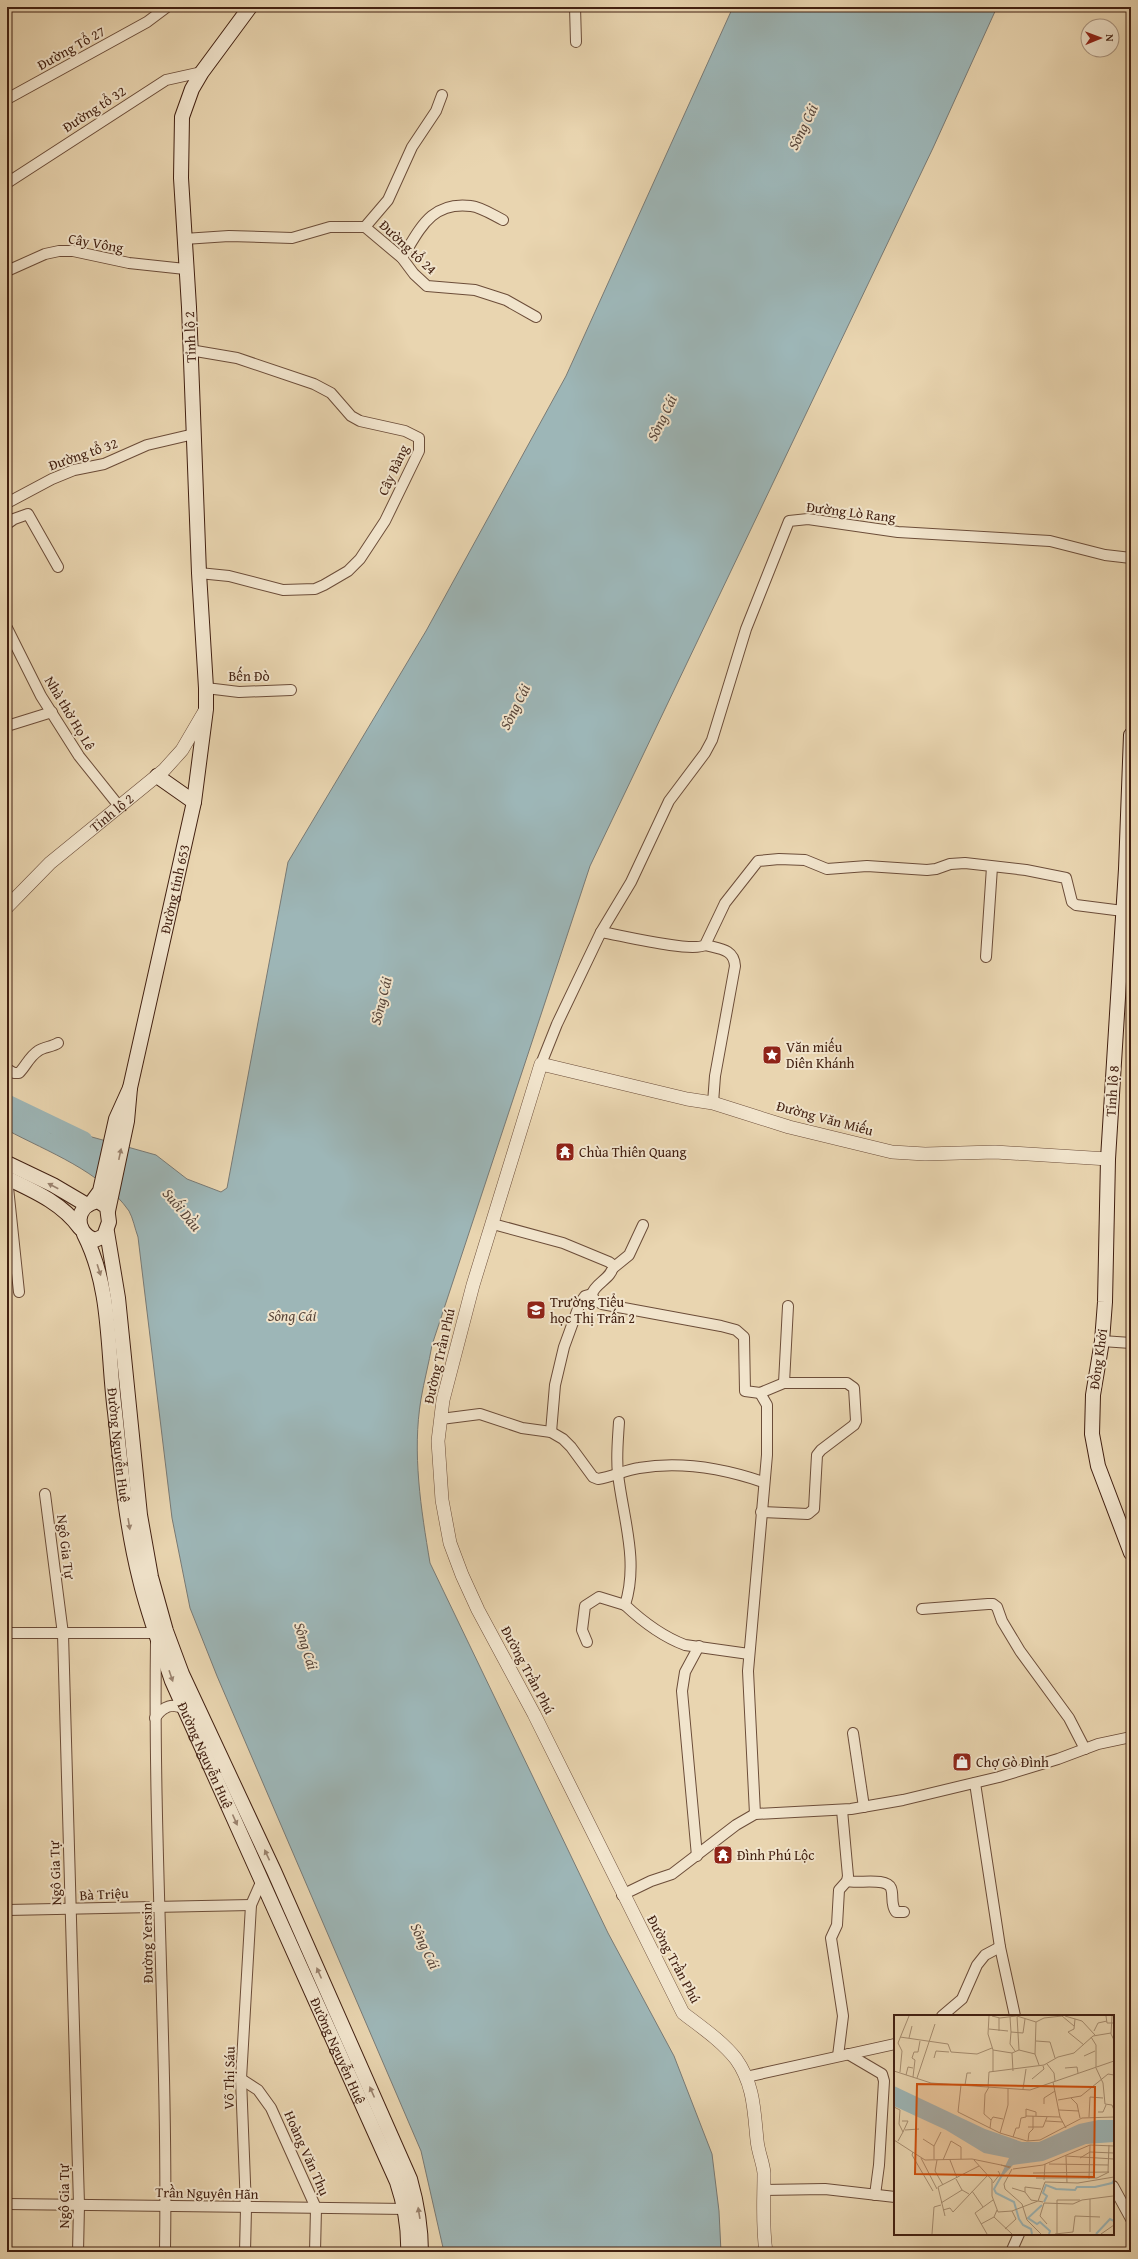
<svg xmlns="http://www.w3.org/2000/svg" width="1138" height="2259" font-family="'Gentium Book Plus',serif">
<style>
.water{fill:#9db6b7;stroke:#797a75}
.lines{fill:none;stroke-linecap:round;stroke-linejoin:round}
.river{stroke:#9db6b7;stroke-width:17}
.minor-casing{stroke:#6c4d39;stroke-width:12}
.tertiary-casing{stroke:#6c4d39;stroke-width:14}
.secondary-casing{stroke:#422011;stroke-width:16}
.minor{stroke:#f1e4cc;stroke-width:10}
.tertiary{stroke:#f1e4cc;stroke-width:13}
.secondary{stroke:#f1e4cc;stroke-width:14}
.oneway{fill:#9a826e}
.labels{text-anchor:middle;stroke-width:4;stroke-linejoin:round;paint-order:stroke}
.street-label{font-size:14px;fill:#422011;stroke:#f1e4cc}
.poi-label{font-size:14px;fill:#422011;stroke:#f1e4cc;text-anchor:start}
.water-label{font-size:15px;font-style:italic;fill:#59463a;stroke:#f1e4cc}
.inset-river{fill:none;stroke:#9db6b7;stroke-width:2}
.inset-road{fill:none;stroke:#a68d70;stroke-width:1}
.view{fill:#cf500d;fill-opacity:0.15;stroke:#cf500d;stroke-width:2}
.inset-edge{fill:none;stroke:#422011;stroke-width:2}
</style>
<rect width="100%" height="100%" fill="#e9d5b0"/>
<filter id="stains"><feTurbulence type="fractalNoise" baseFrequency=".005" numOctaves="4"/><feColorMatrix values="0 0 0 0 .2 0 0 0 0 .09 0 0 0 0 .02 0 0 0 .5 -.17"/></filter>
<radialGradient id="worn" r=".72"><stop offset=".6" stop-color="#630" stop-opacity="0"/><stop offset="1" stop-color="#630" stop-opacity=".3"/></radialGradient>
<path class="water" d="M733 7H997L933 148 590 866 432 1345C429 1363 424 1381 421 1399 412 1453 421 1509 430 1563L608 1933 674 2056 712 2154 719 2211 721 2252H444L421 2151 217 1676 190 1608 172 1518 138 1237C135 1229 133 1218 129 1211 101 1171 48 1152 7 1130V1106L51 1133 67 1130 156 1155 187 1179 221 1192 227 1188 288 862 426 631 566 376Z"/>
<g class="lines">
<path class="river" d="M7 1103 84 1140"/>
<g class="minor-casing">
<g id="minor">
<path d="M575 7 576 42"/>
<path d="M7 99 147 22 167 7"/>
<path d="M7 183 166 80 202 72"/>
<path d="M365 227 388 200 412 147 436 111 442 95"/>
<path d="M184 239 229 236 292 238 330 227H365L402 258 414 274 427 286 475 290 506 300 536 317"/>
<path d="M402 258C420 229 431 201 471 206 481 207 493 215 503 220"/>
<path d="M7 271 45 254 59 251H73L129 263 185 269"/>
<path d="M190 350 237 358 314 384 331 393 351 416 360 421 405 431 419 438V451L385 521 360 559 348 571 324 585 315 589 283 590 229 576 199 573"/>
<path d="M7 503 52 479 74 470 104 464 147 445 194 434"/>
<path d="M7 524 14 519 28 514 58 567"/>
<path d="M7 628 41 696 79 756 119 806"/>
<path d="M206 688 239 692 291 690"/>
<path d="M7 726 52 712"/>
<path d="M601 932C620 935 692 953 705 945L725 903 758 861 779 859 805 860 827 869 867 866 927 870 936 869 950 864 965 863 1026 870 1066 878 1072 902 1076 905 1123 911"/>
<path d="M705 945C720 949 734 949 735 966L715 1076 713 1103"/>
<path d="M986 957 992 867"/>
<path d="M541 1064 557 1024 601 932 631 882 669 801 705 753 712 740 746 629 789 521 808 519 898 532 1050 541 1105 555 1131 558"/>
<path d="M7 1069 14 1073H19C26 1066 29 1057 38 1051 43 1047 52 1047 58 1043"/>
<path d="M7 1178 19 1292"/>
<path d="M493 1224 563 1243 609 1262 613 1265C613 1278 595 1283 592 1294L594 1300 602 1304 721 1326 736 1330 744 1337 745 1391 760 1393 784 1383H847L854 1388 856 1421 854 1425 821 1450 817 1455 814 1509 808 1514 761 1512"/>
<path d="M613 1268 629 1255 643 1225"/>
<path d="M1102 1341 1131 1343"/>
<path d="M784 1383 788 1306"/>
<path d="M441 1419 480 1414 522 1428 551 1432 563 1439 571 1447 593 1477 598 1479C612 1477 625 1470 639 1468 680 1461 725 1469 763 1482"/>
<path d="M619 1422C618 1439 616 1457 618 1474 623 1518 639 1561 625 1605 643 1622 661 1636 685 1645L749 1654"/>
<path d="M551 1432 555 1385 564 1347 580 1303 585 1296 592 1294"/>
<path d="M45 1494 63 1634 79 2205 78 2252"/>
<path d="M922 1609 988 1604H993L997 1607 1002 1621 1020 1651 1069 1718 1085 1749"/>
<path d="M7 1633H160"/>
<path d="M156 1642C153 1845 168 2049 165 2252"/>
<path d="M587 1642 582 1630 585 1606 599 1597 625 1605"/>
<path d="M155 1718C163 1706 173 1702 185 1710"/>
<path d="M853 1733 864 1807"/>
<path d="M975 1783 1000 1947 1015 2016"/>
<path d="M755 1814 748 1671 767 1455V1405L760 1393"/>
<path d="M697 1856 682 1691 685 1672 699 1646"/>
<path d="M847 1881C858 1884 886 1877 891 1888 894 1896 890 1904 896 1912H904"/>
<path d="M622 1895 651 1881 672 1874 736 1825 755 1814 851 1809 903 1800 999 1777 1058 1759 1098 1744 1131 1737"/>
<path d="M7 1910 251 1905"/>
<path d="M942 2016 962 1999 977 1965 985 1955 1000 1947"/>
<path d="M848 2054 882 2074 884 2081 879 2165 875 2195"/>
<path d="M838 2056 843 2016 831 1938 837 1925 839 1890 847 1881 848 1876 842 1810"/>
<path d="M746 2077 895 2044"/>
<path d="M241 2079 258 2090 271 2108 316 2208 315 2252"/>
<path d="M1113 2186 1131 2219"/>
<path d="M763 2190 825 2189 895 2197"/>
<path d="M7 2204 406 2209"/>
<path d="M245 2252 246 2208 241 2079 251 1905 262 1880"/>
<path d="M1011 2252 1019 2234"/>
</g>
</g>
<g class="tertiary-casing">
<g id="tertiary">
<path id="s1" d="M7 907 50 863 164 770 182 750 206 709"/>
<path d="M766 2252C762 2225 764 2200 764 2173 763 2162 758 2152 757 2140 754 2111 754 2084 736 2059 722 2041 701 2027 683 2013L534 1714 478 1610 462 1575 450 1543 442 1500 438 1441 443 1400 473 1285 541 1064 687 1099 713 1103 789 1127 892 1152 925 1154 995 1152 1108 1159"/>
</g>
</g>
<g class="secondary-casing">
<g id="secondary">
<path d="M1131 735 1126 869 1108 1159 1105 1302 1102 1341 1093 1395 1092 1434 1098 1466 1131 1553"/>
<path d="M157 776 194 802"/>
<path id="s2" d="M130 1088 194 802 206 709V688L199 573 189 307 181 178 182 117 192 89 202 72 250 7"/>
<path d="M7 1163 53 1185 87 1205"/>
<path d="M7 1178C34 1191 62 1203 80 1228"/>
<path d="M98 1201 107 1207 109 1222 104 1236 95 1240C73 1232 75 1205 98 1201Z"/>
<path d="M92 1202 100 1191 116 1119 130 1088 127 1121 108 1211"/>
<path d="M107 1232 118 1298 140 1515 151 1577 166 1631 182 1674 274 1871 410 2179C417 2204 421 2226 421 2252"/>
<path id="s3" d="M84 1234C112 1289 107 1351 115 1412 121 1468 126 1525 140 1580 148 1614 161 1648 172 1681L397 2182C405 2206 409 2227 408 2252"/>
</g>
</g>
<use href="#minor" class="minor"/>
<use href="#tertiary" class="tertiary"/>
<use href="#secondary" class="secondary"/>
</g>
<defs><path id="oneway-solid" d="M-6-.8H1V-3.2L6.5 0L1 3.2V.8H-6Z"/></defs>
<g class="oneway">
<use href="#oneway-solid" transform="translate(120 1154) rotate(-78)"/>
<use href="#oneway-solid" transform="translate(53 1186) rotate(-152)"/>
<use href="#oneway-solid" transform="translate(99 1270) rotate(72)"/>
<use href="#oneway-solid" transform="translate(129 1524) rotate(81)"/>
<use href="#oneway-solid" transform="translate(171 1676) rotate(71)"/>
<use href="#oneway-solid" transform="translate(235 1820) rotate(66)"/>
<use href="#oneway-solid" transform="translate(267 1855) rotate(-115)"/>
<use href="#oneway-solid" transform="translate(319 1973) rotate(-114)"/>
<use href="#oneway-solid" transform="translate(372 2092) rotate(-114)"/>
<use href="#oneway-solid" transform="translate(419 2213) rotate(-99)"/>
</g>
<defs>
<g id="sight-square" transform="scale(1)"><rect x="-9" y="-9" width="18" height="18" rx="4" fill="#8f2418" stroke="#f1e4cc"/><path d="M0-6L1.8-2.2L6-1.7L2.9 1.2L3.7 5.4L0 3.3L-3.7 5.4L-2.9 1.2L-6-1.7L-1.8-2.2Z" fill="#fff"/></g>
<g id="temple-square" transform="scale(1)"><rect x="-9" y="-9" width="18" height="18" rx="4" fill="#8f2418" stroke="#f1e4cc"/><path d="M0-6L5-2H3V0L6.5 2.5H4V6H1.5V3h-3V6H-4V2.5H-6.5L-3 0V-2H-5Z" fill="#fff"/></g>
<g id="school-square" transform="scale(1)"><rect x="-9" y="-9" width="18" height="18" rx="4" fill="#8f2418" stroke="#f1e4cc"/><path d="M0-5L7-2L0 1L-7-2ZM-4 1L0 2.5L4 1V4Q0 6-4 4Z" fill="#fff"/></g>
<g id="shop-square" transform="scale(1)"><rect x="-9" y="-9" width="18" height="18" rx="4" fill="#8f2418" stroke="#f1e4cc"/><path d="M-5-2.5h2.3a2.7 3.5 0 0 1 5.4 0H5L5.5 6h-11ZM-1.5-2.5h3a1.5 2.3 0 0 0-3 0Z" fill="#fff"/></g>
</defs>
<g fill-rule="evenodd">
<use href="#sight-square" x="772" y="1055"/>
<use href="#temple-square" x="565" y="1152"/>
<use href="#school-square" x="536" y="1310"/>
<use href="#shop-square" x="962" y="1762"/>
<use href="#temple-square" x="723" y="1855"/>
</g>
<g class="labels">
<g class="street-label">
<text transform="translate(71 48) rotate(-29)" y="5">Đường Tổ 27</text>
<text transform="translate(94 109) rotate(-33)" y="5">Đường tổ 32</text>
<text transform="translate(96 243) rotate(10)" y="5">Cây Vông</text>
<text transform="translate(408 247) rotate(43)" y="5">Đường tổ 24</text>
<text transform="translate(190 337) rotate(-92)" y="5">Tỉnh lộ 2</text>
<text transform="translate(83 454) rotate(-19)" y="5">Đường tổ 32</text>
<text transform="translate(393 470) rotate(-65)" y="5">Cây Bàng</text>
<text transform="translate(851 512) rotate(7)" y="5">Đường Lò Rang</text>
<text x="249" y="681">Bến Đò</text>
<text transform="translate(70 713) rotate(59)" y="5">Nhà thờ Họ Lê</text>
<text dy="5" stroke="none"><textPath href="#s1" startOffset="141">Tỉnh lộ 2</textPath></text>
<text dy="5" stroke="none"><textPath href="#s2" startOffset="204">Đường tỉnh 653</textPath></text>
<text transform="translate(1112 1091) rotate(-86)" y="5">Tỉnh lộ 8</text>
<text transform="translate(825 1118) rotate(15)" y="5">Đường Văn Miếu</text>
<text transform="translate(439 1356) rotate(-77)" y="5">Đường Trần Phú</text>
<text transform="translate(1098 1359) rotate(-82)" y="5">Đồng Khởi</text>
<text dy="5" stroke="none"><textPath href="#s3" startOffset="215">Đường Nguyễn Huệ</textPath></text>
<text transform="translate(66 1547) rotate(83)" y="5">Ngô Gia Tự</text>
<text transform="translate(528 1670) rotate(62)" y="5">Đường Trần Phú</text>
<text dy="5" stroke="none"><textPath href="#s3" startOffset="539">Đường Nguyễn Huệ</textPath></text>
<text transform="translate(55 1873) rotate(-92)" y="5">Ngô Gia Tự</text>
<text transform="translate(104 1894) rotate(-3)" y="5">Bà Triệu</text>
<text transform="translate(147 1943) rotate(-91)" y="5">Đường Yersin</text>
<text transform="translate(674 1959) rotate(62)" y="5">Đường Trần Phú</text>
<text dy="5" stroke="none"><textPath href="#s3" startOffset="863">Đường Nguyễn Huệ</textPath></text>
<text transform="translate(229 2078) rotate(-89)" y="5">Võ Thị Sáu</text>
<text transform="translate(307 2153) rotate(66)" y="5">Hoàng Văn Thụ</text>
<text transform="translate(207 2193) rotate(1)" y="5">Trần Nguyên Hãn</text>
<text transform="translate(64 2196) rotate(-90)" y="5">Ngô Gia Tự</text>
</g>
<g class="poi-label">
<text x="786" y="1052">Văn miếu<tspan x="786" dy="16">Diên Khánh</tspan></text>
<text x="579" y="1157">Chùa Thiên Quang</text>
<text x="550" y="1307">Trường Tiểu<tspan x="550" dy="16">học Thị Trấn 2</tspan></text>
<text x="976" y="1767">Chợ Gò Đình</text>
<text x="737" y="1860">Đình Phú Lộc</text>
</g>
<g class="water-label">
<text transform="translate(803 127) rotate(-64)" y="5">Sông Cái</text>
<text transform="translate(662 418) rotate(-64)" y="5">Sông Cái</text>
<text transform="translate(515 707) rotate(-63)" y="5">Sông Cái</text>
<text transform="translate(381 1001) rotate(-76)" y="5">Sông Cái</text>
<text transform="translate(182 1210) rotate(50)" y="5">Suối Dầu</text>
<text x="292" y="1321">Sông Cái</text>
<text transform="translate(306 1646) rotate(73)" y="5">Sông Cái</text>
<text transform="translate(425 1946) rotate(65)" y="5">Sông Cái</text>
</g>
</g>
<g transform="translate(894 2015)">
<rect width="220" height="220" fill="#e9d5b0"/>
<path d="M0 71 91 114 128 127H145L185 109 204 105H220V127L192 129 149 146 119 150 104 166 115 143 90 138 52 115 0 91Z" fill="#9db6b7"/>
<path class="inset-river" d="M112 153 100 174 102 178 120 187 125 204 129 210 137 214 138 219M150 187 153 181 149 178 152 170 162 174 181 175 183 172H201L218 168 220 165M148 190 134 203 143 209 146 207 156 216 155 219M202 219 216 204 220 206"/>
<path class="inset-road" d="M95 1 94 19 99 35V57M98 1 106 3 122 1M123 1 142 7 150 3 168 1M123 1 125 35M168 1 180 11M171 1 188 6 201 20M212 1 213 8H220M218 1 217 19 220 25M116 2 117 17 129 18 131 4M105 3V16M181 4 180 14 174 17 190 30M142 7 141 39 145 50M95 14 114 16M200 16 204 8 213 6M117 17 116 29 121 36M6 22 54 29 57 37 83 39 98 33M197 22 202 30V52M15 23 18 11M142 26 156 27 161 43M99 35 118 38 125 35 141 39M118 38 119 56M190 41 201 36M40 43 42 36 55 37M153 49 160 58 161 66M171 53 183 52 184 58M202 53 209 68 211 89 218 90 220 95M0 56 37 68 136 75 220 46M6 57 8 36 4 28 15 1M12 60 14 52 19 53M19 62 21 45 18 43 20 37H24L26 26M23 63 41 9M138 64 150 54 149 51M159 67 166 102 172 113M67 70 64 97 106 118 133 126 146 125 188 103 220 102M71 70 73 58H77M94 72 95 57 150 50 164 42 180 38 199 21 217 18M95 72 91 79 90 99 97 105 96 113M129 74 132 54M177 83 183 89 186 103M164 85 187 81 214 59 220 60M150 89V83L161 76M0 92 6 95 5 109 9 117 4 126M165 95 185 96M204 97H209L212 90M132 101 166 102M195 102 196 82 209 83M97 105 99 102 109 104M8 106H14L9 117M152 106 169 107M134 112H149L153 102M11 115 25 114M106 118 114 90V73M119 122 122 113H125L127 103 132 102V94L142 97V101M29 124 40 131M0 125 31 145 78 144 107 150M134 126 135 118 139 114V101M19 137 18 140 39 176M171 141 220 144M172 142 173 168M27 143 43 174M186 143 196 137 220 138M40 144V131L47 117M43 145 41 156 49 170M49 145 57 126 67 132V144M56 145 63 163M80 145 98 165V181L104 197 118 196 144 186 149 187M155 149 214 150M116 153 107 150 117 152M118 154 110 169 111 174 128 189 133 205 147 219M119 154 149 150 196 130 220 131M214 157 215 130M139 158 215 157M142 163H203L215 157M62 164 68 175 75 179M195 164 196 130M150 165 151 149M99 168 106 159 104 156M118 173 131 177 137 185 143 186M78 176 89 192M131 177V172L147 174M196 184V217M144 186 151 167 184 168 220 162M47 188 68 175M150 188 179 189 188 185 219 181M150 188 146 201 153 209M49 195 56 193 59 197 94 160M103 195 100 202 118 219M51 201 44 172 85 151M87 209 100 202M111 214 122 204 118 196M38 219 40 192 47 190M93 219 81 198 99 185M161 219 179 217 181 201 206 202M163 219V185H186M207 219 220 210"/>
<path class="view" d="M23 69 201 72 200 162 21 159Z"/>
<rect width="220" height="220" class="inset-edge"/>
</g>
<rect width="1138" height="2259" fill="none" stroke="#e9d5b0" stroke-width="24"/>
<rect x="8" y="8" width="1122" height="2243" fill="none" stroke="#422011" stroke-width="2"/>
<rect x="12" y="12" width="1114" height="2235" fill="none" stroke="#422011"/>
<g transform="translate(1100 38) rotate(89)"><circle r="19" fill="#f1e4cc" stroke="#ab9681"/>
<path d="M0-3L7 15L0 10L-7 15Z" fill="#8f2418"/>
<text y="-6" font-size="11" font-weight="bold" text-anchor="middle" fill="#422011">N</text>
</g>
<rect width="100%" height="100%" filter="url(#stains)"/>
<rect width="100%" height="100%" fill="url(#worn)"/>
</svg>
